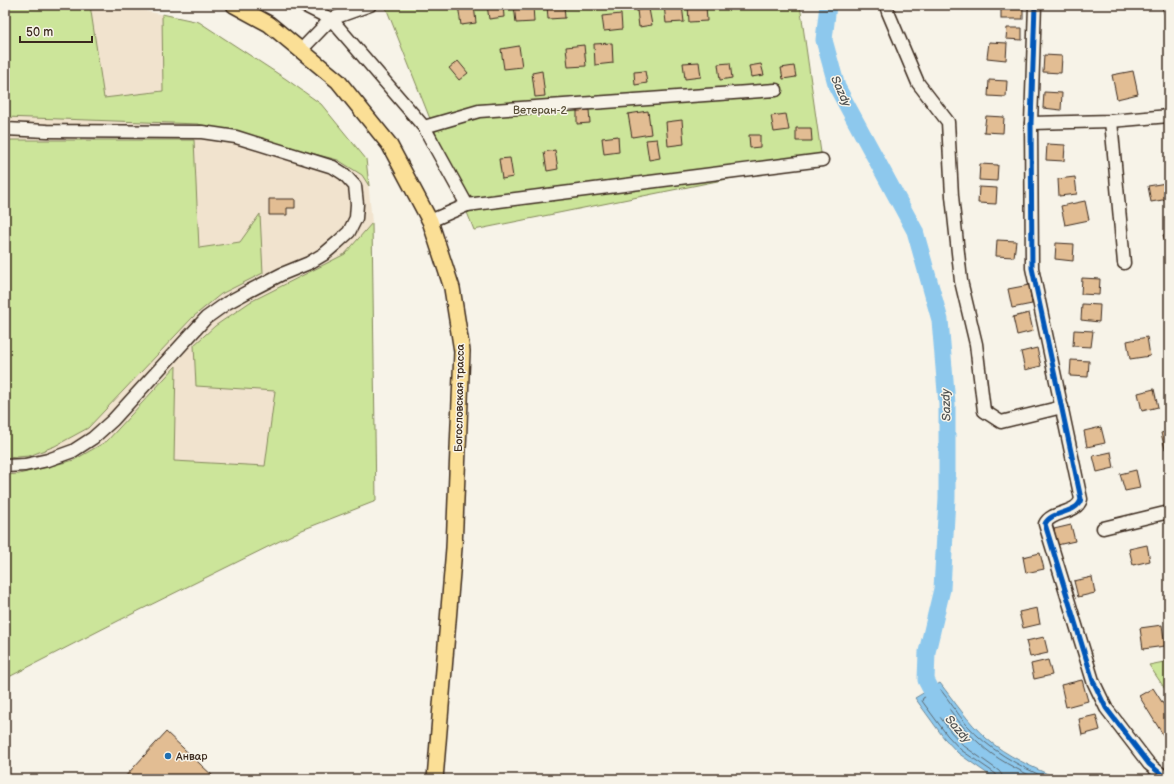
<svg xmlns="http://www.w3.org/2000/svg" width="1174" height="784" font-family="'Balsamiq Sans',sans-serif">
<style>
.built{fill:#f1e3ce}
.green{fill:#cce59a;stroke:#84885c}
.water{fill:#8dc8ed;stroke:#6c899a}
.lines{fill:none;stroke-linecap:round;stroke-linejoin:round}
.shore{stroke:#5c6971;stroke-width:1}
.river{stroke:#8dc8ed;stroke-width:17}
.building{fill:#e2bd93;stroke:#3b2a1e}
.minor-casing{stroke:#3b2a1e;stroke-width:15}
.major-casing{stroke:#3b2a1e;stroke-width:18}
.minor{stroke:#f7f3e8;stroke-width:12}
.major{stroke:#fbdf96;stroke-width:15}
.cycleway-casing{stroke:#f7f3e8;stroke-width:8}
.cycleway{stroke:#0057b8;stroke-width:5}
.poi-dot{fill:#1f6fb2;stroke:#f7f3e8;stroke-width:1.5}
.labels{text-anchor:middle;stroke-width:3;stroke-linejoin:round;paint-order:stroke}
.park-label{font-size:11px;fill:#584f37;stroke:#f7f3e8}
.street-label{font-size:11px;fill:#3b2a1e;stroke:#f7f3e8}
.poi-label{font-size:11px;fill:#3b2a1e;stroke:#f7f3e8;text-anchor:start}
.water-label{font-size:12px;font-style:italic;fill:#505252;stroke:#f7f3e8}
</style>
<rect width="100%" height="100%" fill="#f7f3e8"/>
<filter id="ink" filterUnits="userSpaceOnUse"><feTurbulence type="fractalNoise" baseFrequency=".025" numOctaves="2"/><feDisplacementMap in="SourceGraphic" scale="8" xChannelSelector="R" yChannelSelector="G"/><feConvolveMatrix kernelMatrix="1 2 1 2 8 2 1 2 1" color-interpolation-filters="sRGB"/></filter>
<g filter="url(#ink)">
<path class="built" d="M5 5H116L199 22 286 79 321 104 366 159 372 223 376 501 302 530 120 620 5 679Z"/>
<g class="green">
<path d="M5 5H90L104 98 163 91 162 14 199 22 286 79 321 104 366 159 369 186 362 175 338 160 198 124 5 117Z"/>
<path d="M385 5H800L822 160 474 230Z"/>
<path d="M5 140H194L199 248 240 242 260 214 263 273 221 294 193 317 88 428 55 446 29 456 5 458Z"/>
<path d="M372 223 376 501 302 530 120 620 5 679V475L19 474 74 460 107 441 176 366 174 461 265 466 275 391 196 386 194 345 215 326 250 302 345 254Z"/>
<path d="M1169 661V695L1149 665Z"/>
</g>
<path class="water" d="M940 683C954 701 968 722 986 738 1006 756 1034 768 1059 779H995L958 753 944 738 915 698Z"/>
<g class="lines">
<g class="shore">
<path d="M997 779 996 774 961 750 947 735 922 701 923 698 940 689C949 700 957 713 966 724 988 749 1018 766 1049 779"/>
<path d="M1002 779V775L999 771 964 746 951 732 929 702 930 700 936 696H939C952 712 963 729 979 743 995 759 1017 769 1037 779"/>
</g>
<path class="river" d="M828 5 824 40 837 87 915 231 940 320 947 404V498L942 589 927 652 926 680 941 709"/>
</g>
<g class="building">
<path d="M458 5H474L476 23 461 25Z"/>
<path d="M487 5H503L504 17 489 19Z"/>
<path d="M514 5H533L534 22 516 23Z"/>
<path d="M547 5H564L565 18 548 19Z"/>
<path d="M664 5H682L684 22 666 23Z"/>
<path d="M688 5H706L707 21 689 22Z"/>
<path d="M1169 5V27L1162 7Z"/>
<rect x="1001" y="6" width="22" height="13"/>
<path d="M649 9 652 25 639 27 637 10Z"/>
<path d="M621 14 622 29 604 31 602 16Z"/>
<path d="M1007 28H1022V40L1006 39Z"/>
<path d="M989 42 1007 43 1006 60 987 58Z"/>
<path d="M612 43 613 63 595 65 594 44Z"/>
<path d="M584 45 586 66 568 67 566 47Z"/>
<path d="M519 46 522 67 504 69 501 49Z"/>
<path d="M1044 55 1062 56 1061 73 1043 72Z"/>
<path d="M458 61 468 73 459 80 449 68Z"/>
<path d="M699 62 701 77 685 79 683 63Z"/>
<path d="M730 63 732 78 720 80 718 64Z"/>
<path d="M761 64 764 75 751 77 749 66Z"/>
<path d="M794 66 796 77 783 79 781 68Z"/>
<path d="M542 71 545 96 535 97 532 73Z"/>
<path d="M645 71 647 83 635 85 634 72Z"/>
<path d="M1133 71 1138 94 1117 99 1112 75Z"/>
<path d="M989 80 1007 81 1006 97 988 96Z"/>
<path d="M1044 92 1062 93 1061 110 1043 108Z"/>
<path d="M589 110 590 123 577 124V111Z"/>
<path d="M648 111 651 134 632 137 628 114Z"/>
<path d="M786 114 789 130 774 132 771 116Z"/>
<path d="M986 116 1004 117 1003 133 984 132Z"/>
<path d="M682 120 684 144 668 146 666 122Z"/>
<path d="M796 128H811L812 141H796Z"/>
<path d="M749 135H760V147L750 148Z"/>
<path d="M618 136 619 152 604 154 602 138Z"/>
<path d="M657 139 660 158 649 160 646 140Z"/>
<path d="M1047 144 1065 145 1064 161 1046 160Z"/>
<path d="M555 150 558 169 547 171 544 152Z"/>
<path d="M510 158 513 177 502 179 499 159Z"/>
<path d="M980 164 998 165 997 181 979 180Z"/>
<path d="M1075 177 1077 194 1059 196 1058 179Z"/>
<path d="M1166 183 1168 199 1151 202 1148 186Z"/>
<path d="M979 187 997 188 996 204 978 203Z"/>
<path d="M269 199H295V208H287V215H269Z"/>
<path d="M1085 201 1089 220 1065 225 1061 206Z"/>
<path d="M1169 233V254L1163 235Z"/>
<path d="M997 240 1016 241 1014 257 996 256Z"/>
<path d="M1056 243 1074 244 1073 261 1055 259Z"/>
<path d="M1082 278 1100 279 1099 295 1081 294Z"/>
<path d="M1029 285 1032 304 1012 308 1008 289Z"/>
<path d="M1082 304 1100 305 1099 322 1081 320Z"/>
<path d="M1029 313 1033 331 1017 335 1013 317Z"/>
<path d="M1074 330 1093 331 1091 347 1073 346Z"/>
<path d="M1147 337 1150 356 1130 359 1127 341Z"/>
<path d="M1037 348 1041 366 1025 370 1021 352Z"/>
<path d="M1071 360 1089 361 1088 377 1070 376Z"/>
<path d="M1154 389 1158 407 1142 411 1138 393Z"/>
<path d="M1101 427 1105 443 1087 447 1084 431Z"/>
<path d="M1169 431V448L1165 449 1161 433Z"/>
<path d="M1111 452 1114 468 1097 472 1093 456Z"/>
<path d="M1136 470 1140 488 1125 491 1120 474Z"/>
<path d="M1071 525 1075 541 1057 545 1054 529Z"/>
<path d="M1147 545 1150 561 1133 565 1129 549Z"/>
<path d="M1040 553 1044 569 1026 573 1023 557Z"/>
<path d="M1092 577 1095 593 1078 597 1074 581Z"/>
<path d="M1037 608 1040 624 1023 628 1019 612Z"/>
<path d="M1162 625 1165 646 1143 649 1140 628Z"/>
<path d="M1044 637 1048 653 1030 657 1026 641Z"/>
<path d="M1048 660 1052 675 1034 679 1031 664Z"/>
<path d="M1082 680 1088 701 1066 707 1061 685Z"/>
<path d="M1153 688 1169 713V736L1165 738 1139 696Z"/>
<path d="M1096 715 1100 730 1082 735 1079 719Z"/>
<path d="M166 732 216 779H123Z"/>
</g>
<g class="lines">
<g class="minor-casing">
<g id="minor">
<path d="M303 5 331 19 424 127 479 111 776 90"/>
<path d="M886 5 888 12 918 83 948 122 952 196 961 281 976 344 984 411 1001 422 1062 407"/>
<path d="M1035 5 1031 123 1032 268 1081 499C1077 515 1051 510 1045 524L1093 681 1106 708 1149 764 1167 779"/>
<path d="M301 50 331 19 370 5"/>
<path d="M1111 121 1124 263"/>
<path d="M1031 123 1111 121 1169 116"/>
<path d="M424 127 467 205 822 160"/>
<path d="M5 129 47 131 202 132 236 137 333 167 344 174 355 186 357 204 356 218 349 232 338 242 324 254 309 263 282 274 249 291 227 303 206 318 113 420 93 438 73 451 48 460 25 465 5 466"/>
<path d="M430 221 467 205"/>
<path d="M1103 528 1169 512"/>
</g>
</g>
<g class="major-casing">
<path id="major" d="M234 5 269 24 338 81 389 144 430 221 452 288 462 351 454 548 435 779"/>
</g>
<use href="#minor" class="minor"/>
<use href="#major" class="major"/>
<g class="cycleway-casing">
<path id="cycleway" d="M1035 5 1031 123 1032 268 1081 499C1077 515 1051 510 1045 524L1093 681 1106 708 1149 764 1167 779"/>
</g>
<use href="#cycleway" class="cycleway"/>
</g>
</g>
<circle class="poi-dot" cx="168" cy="756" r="4"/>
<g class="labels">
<g class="park-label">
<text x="540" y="114">Ветеран-2</text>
</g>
<g class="street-label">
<text transform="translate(459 398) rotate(-89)" y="4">Богословская трасса</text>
</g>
<g class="poi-label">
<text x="176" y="760">Анвар</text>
</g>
<g class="water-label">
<text transform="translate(841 91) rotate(66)" y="4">Sazdy</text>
<text transform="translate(946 405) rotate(-92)" y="4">Sazdy</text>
<text transform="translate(958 729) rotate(49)" y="4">Sazdy</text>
</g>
</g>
<rect width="1174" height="784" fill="none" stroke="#f7f3e8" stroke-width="20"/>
<rect x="10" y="10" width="1154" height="764" fill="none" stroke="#3b2a1e" stroke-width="1.5" filter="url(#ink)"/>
<path d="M20 36v6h72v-6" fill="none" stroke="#3b2a1e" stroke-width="2"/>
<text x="26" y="36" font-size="12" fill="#3b2a1e" stroke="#f7f3e8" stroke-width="3" paint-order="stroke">50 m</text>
</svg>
